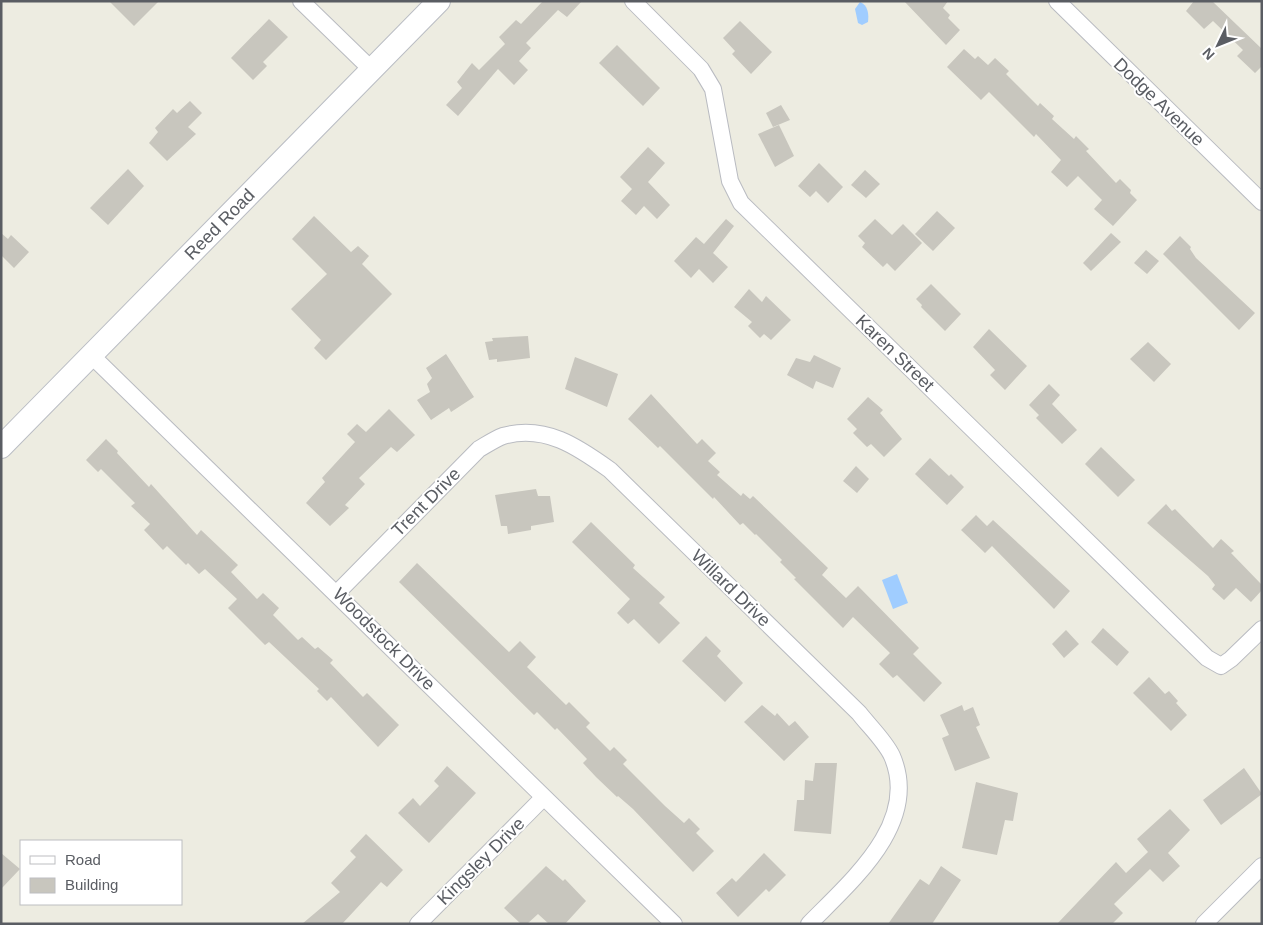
<svg xmlns="http://www.w3.org/2000/svg" width="1263" height="925" font-family="Arial,sans-serif">
<style>
.water{fill:#a0cdff}
.building{fill:#c8c6be}
.lines{fill:none;stroke-linecap:round;stroke-linejoin:round}
.minor-casing{stroke:#b9bbc1;stroke-width:18}
.secondary-casing{stroke:#babdc4;stroke-width:24}
.minor{stroke:#fff;stroke-width:16}
.secondary{stroke:#fff;stroke-width:22}
.labels{text-anchor:middle;stroke-width:4;stroke-linejoin:round;paint-order:stroke}
.street-label{font-size:18px;fill:#5a5d63;stroke:#fff}
</style>
<rect width="100%" height="100%" fill="#edece1"/>
<g class="water">
<path d="M860 2C868 5 869 14 868 22L862 25 858 23 855 9Z"/>
<path d="M897 574 908 603 893 609 882 580Z"/>
</g>
<g class="building">
<path d="M109 1H159L134 26Z"/>
<path d="M543 1H582L567 17 558 10 526 43 531 48 519 61 528 70 514 85 498 69 458 116 446 105 462 88 457 82 472 63 479 70 505 44 499 37 516 20 521 24Z"/>
<path d="M904 1H948L943 8 950 15 948 18 960 30 946 45Z"/>
<path d="M1194 1H1212L1262 49V66L1255 73 1237 56 1243 50 1213 21 1204 29 1186 11Z"/>
<path d="M269 19 288 37 263 62 267 66 253 80 231 58Z"/>
<path d="M740 21 772 52 751 74 732 54 735 51 723 38Z"/>
<path d="M617 45 660 88 643 106 599 63Z"/>
<path d="M964 49 975 59 978 56 988 65 995 58 1009 71 1006 74 1038 106 1040 103 1054 116 1052 119 1074 139 1076 136 1089 149 1086 151 1116 183 1120 179 1131 190 1130 193 1137 200 1113 226 1094 209 1102 200 1078 176 1067 187 1051 172 1061 160 1036 134 1034 137 989 92 981 100 947 67Z"/>
<path d="M190 101 202 113 188 127 196 134 167 161 149 143 158 132 155 128 173 109 177 113Z"/>
<path d="M781 105 790 120 773 127 766 113Z"/>
<path d="M779 125 794 156 775 167 758 134Z"/>
<path d="M648 147 665 163 648 182 670 205 657 219 644 206 636 215 621 201 632 189 620 177Z"/>
<path d="M819 163 843 187 828 203 816 191 810 197 798 186Z"/>
<path d="M128 169 144 186 108 225 90 208Z"/>
<path d="M865 170 880 184 866 198 851 185Z"/>
<path d="M937 211 955 228 933 251 915 234Z"/>
<path d="M314 216 351 252 358 246 369 256 362 264 392 294 326 360 314 348 321 340 291 309 327 274 292 239Z"/>
<path d="M726 219 734 226 713 253 728 267 713 283 699 269 691 278 674 261 696 237 704 244Z"/>
<path d="M875 219 892 235 903 224 922 243 895 271 887 263 883 267 862 247 865 243 858 236Z"/>
<path d="M1 233 8 239 11 235 29 252 14 268 1 255Z"/>
<path d="M1111 233 1121 242 1091 271 1083 263Z"/>
<path d="M1180 236 1191 247 1190 249 1196 258 1255 313 1239 330 1163 254Z"/>
<path d="M1146 250 1159 261 1147 274 1134 263Z"/>
<path d="M931 284 961 314 945 331 921 307 922 305 916 299Z"/>
<path d="M749 289 762 302 766 296 791 320 771 340 764 334 760 338 748 326 752 322 734 307Z"/>
<path d="M989 329 1027 366 1005 390 990 375 995 370 973 347Z"/>
<path d="M528 336 530 358 497 362V359L489 360 485 342 493 341 492 338Z"/>
<path d="M1148 342 1171 364 1154 382 1130 359Z"/>
<path d="M446 354 474 397 451 412 449 408 431 420 417 400 430 392 427 384 432 378 426 368Z"/>
<path d="M814 355 841 368 833 388 816 381 813 389 787 375 796 358 810 362Z"/>
<path d="M575 357 618 374 607 407 565 389Z"/>
<path d="M1049 384 1060 395 1052 404 1077 430 1062 444 1036 418 1039 415 1029 405Z"/>
<path d="M651 394 697 444 702 439 716 453 708 461 720 472 717 475 741 496 743 493 750 499 753 496 828 568 822 575 846 598 858 586 919 648 913 654 942 683 924 702 897 675 893 678 879 664 890 653 853 617 843 628 794 579 796 578 780 562 782 560 756 534 755 535 743 523 740 525 714 497 713 499 660 446 658 448 628 419Z"/>
<path d="M868 397 883 410 880 413 902 439 884 457 871 444 867 447 853 433 857 429 847 419Z"/>
<path d="M389 409 415 435 397 452 391 447 359 478 365 484 345 505 349 508 330 526 306 503 325 482 322 478 355 442 347 434 357 424 366 432Z"/>
<path d="M106 439 118 451 117 453 149 487 151 484 197 535 201 530 238 565 231 572 257 599 263 593 279 608 273 615 298 640 302 637 315 649 318 647 333 660 330 663 363 697 367 693 399 725 378 747 331 697 327 701 317 691 319 689 269 642 265 645 228 608 237 599 205 569 199 574 188 563 186 565 167 546 163 550 144 530 150 524 131 506 135 503 101 469 98 472 86 460Z"/>
<path d="M1101 447 1135 480 1118 497 1085 464Z"/>
<path d="M930 458 949 476 951 474 964 487 947 505 915 474Z"/>
<path d="M856 466 869 479 857 493 843 481Z"/>
<path d="M536 489 538 496H550L554 522 531 526V530L508 534 507 526H501L495 495Z"/>
<path d="M1166 504 1172 511 1175 509 1213 548 1221 539 1234 551 1231 553 1262 585V590L1251 602 1236 588 1224 600 1212 589 1215 585 1208 576 1147 523Z"/>
<path d="M976 515 987 526 993 520 1070 591 1054 609 992 546 985 553 961 530Z"/>
<path d="M591 522 635 565 633 568 665 597 659 603 680 623 659 644 634 619 628 624 617 613 630 599 572 542Z"/>
<path d="M417 563 509 652 520 641 536 657 527 667 566 705 569 702 590 723 586 727 610 751 614 747 627 760 623 764 665 806 684 823 689 818 700 829 696 833 714 851 693 872 633 809 618 796 617 797 596 777 583 763 587 759 557 728 555 730 537 712 534 715 399 582Z"/>
<path d="M1103 628 1129 652 1117 666 1091 642Z"/>
<path d="M1066 630 1079 644 1064 658 1052 644Z"/>
<path d="M706 636 721 651 717 656 743 683 725 702 682 661Z"/>
<path d="M1149 677 1165 694 1169 691 1178 701 1176 703 1187 715 1171 731 1133 693Z"/>
<path d="M762 705 775 716 777 713 789 726 795 721 809 737 784 761 744 722Z"/>
<path d="M962 705 964 711 973 707 980 725 976 727 990 758 955 771 942 738 949 735 940 715Z"/>
<path d="M815 763H837L831 834 794 831 797 800H804L805 780 813 781Z"/>
<path d="M447 766 476 793 429 843 398 813 413 798 420 806 439 786 434 781Z"/>
<path d="M1244 768 1262 794 1221 825 1203 800Z"/>
<path d="M976 782 1018 793 1013 821 1005 820 997 855 962 848Z"/>
<path d="M1170 809 1190 830 1168 853 1180 866 1163 882 1150 869 1114 904 1123 913 1112 924H1057L1116 862 1126 873 1148 852 1137 839Z"/>
<path d="M366 834 403 870 387 887 381 882 342 924H302L340 892 331 883 356 857 350 851Z"/>
<path d="M1 853 20 869 1 889Z"/>
<path d="M764 853 786 875 769 892 766 889 738 917 716 893 732 878 736 882Z"/>
<path d="M546 866 563 881 565 879 586 901 565 924H549L538 914 527 924H521L504 908Z"/>
<path d="M941 866 961 880 932 924H888L920 879 929 885Z"/>
</g>
<g class="lines">
<g class="minor-casing">
<g id="minor">
<path d="M301 1 372 70"/>
<path d="M633 1 701 69 713 89 730 181 741 203 1207 658 1221 666 1231 659 1262 629"/>
<path d="M1057 1 1262 202"/>
<path d="M92 356 674 924"/>
<path d="M337 593 479 449C486 445 495 439 503 436 545 424 578 447 610 470L859 713C869 726 885 741 892 756 921 823 851 881 809 924"/>
<path d="M418 924 543 798"/>
<path d="M1204 924 1262 866"/>
</g>
</g>
<g class="secondary-casing">
<g id="secondary">
<path id="s1" d="M1 447 439 1"/>
</g>
</g>
<use href="#minor" class="minor"/>
<use href="#secondary" class="secondary"/>
</g>
<g class="labels">
<g class="street-label">
<text transform="translate(1159 102) rotate(44)" y="6">Dodge Avenue</text>
<text dy="6" stroke="none"><textPath href="#s1" startOffset="312">Reed Road</textPath></text>
<text transform="translate(895 353) rotate(44)" y="6">Karen Street</text>
<text transform="translate(426 502) rotate(-45)" y="6">Trent Drive</text>
<text transform="translate(731 588) rotate(44)" y="6">Willard Drive</text>
<text transform="translate(384 639) rotate(45)" y="6">Woodstock Drive</text>
<text transform="translate(481 861) rotate(-45)" y="6">Kingsley Drive</text>
</g>
</g>
<rect width="1263" height="925" fill="none" stroke="#5a5d63" stroke-width="5"/>
<rect x="20" y="840" width="162" height="65" fill="#ffffff" stroke="#bdbec1"/>
<rect x="30" y="856" width="25" height="8" fill="#ffffff" stroke="#bdbec1"/>
<text x="65" y="865" font-size="15" fill="#5a5d63">Road</text>
<rect x="30" y="878" width="25" height="15" fill="#c8c6be" stroke="#bdbec1"/>
<text x="65" y="890" font-size="15" fill="#5a5d63">Building</text>
<g transform="translate(1218 45) rotate(227)" stroke="#ffffff" stroke-width="4" paint-order="stroke">
<path d="M0-4L9 19L0 12L-9 19Z" fill="#5a5d63"/>
<text y="-8" font-size="14" font-weight="bold" text-anchor="middle" fill="#5a5d63">N</text>
</g>
</svg>
